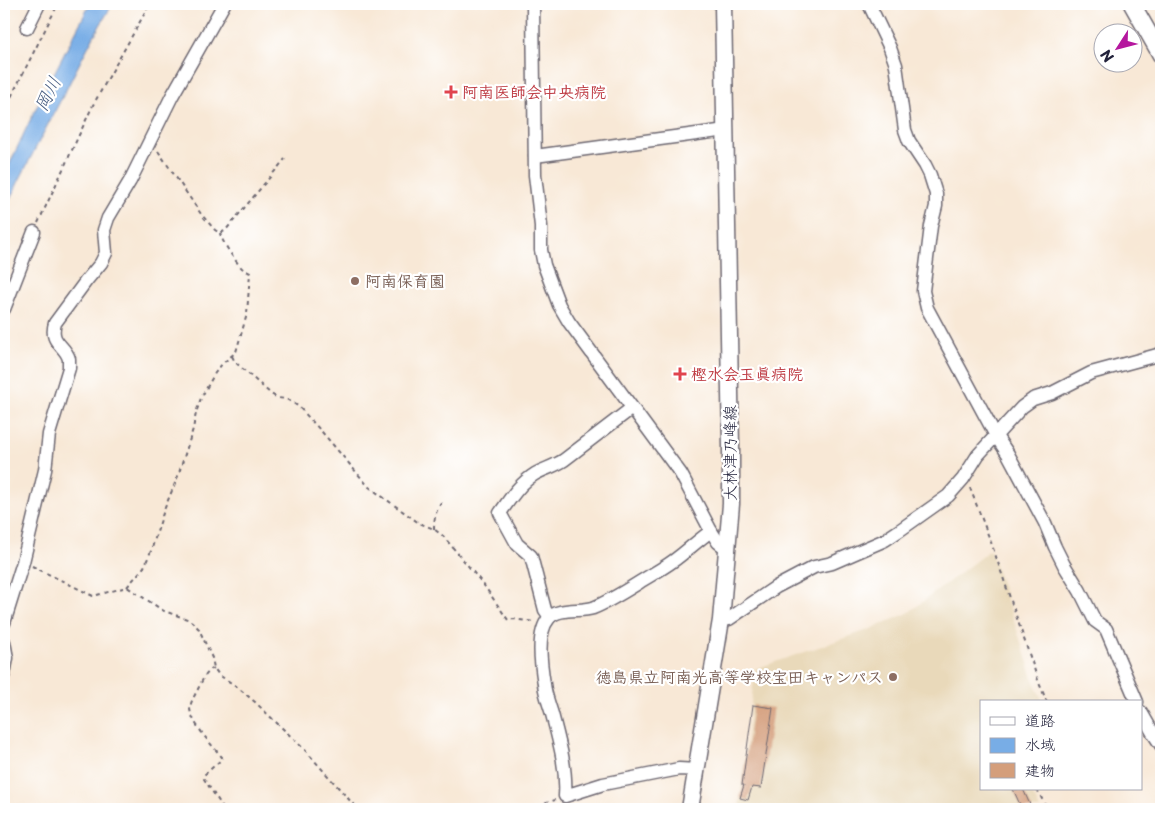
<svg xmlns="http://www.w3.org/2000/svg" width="1165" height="813" font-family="'Playpen Sans','Klee One',sans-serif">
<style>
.built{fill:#e9d9ba}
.water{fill:#78ade6;stroke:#4d6890}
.building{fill:#d49e7b}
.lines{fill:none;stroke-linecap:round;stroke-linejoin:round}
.minor-casing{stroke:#6d6771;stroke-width:15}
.major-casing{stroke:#6d6771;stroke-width:19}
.path{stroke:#6d6771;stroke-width:2;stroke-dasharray:4 4;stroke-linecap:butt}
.minor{stroke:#fff;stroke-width:12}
.major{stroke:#fff;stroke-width:16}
.health-dot{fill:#e0444e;stroke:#fff;stroke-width:2}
.education-dot{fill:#8d6e63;stroke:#fff;stroke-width:2}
.labels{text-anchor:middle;stroke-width:4.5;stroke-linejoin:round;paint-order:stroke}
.health-label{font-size:16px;font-weight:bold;fill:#be3a42;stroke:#fff;text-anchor:start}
.education-label{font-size:16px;font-weight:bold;fill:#785e54;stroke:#fff;text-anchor:start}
.street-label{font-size:16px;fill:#22223b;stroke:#fff}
.water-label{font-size:18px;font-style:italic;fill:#445a7f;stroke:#fff}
</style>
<rect width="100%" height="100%" fill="#fff"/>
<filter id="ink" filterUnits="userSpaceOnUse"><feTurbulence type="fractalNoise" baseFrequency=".02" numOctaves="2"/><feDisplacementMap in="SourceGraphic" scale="10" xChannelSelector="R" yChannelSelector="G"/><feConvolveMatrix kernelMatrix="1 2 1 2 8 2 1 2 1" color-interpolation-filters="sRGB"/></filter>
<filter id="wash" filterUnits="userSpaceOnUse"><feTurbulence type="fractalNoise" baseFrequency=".0096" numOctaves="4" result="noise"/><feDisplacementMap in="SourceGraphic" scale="20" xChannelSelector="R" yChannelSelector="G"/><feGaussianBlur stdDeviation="1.12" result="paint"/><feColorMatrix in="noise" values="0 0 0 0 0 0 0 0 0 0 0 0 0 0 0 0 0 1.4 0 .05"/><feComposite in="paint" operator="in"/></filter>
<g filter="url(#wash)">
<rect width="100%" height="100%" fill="#f8e8d6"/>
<path class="built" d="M990 550 1035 684 1043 702H981V789H1030L1040 809H739L755 669 871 629 908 613Z"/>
<path class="water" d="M90 4H113C95 32 80 62 65 92 44 132 23 171 4 212V176L33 114Z"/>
<g id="blocks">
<g class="building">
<path d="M753 705 773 708 761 788 752 787 748 800 740 798 744 785H742Z"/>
<path d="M1013 789H1023L1032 809H1022Z"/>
</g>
</g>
</g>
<g filter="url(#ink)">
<use href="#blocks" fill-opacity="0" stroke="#6d6771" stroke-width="1"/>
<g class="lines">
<g class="minor-casing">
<g id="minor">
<path d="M533 4 535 175 541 226V250L544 265 559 305 569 322 681 474 711 531 718 542 727 549"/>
<path d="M869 4 890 48 896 65 905 130 909 141 925 165 930 175 936 194V206L931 226 923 291 927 308 996 436 1008 454 1045 523 1055 547 1064 565 1080 591 1095 621 1106 629 1137 702"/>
<path d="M27 28 39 4"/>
<path d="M535 156 726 130"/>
<path d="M4 309 34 232"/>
<path d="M550 617 545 610 531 556 517 544 500 513C510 499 519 484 535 474 544 469 555 466 564 460L632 408"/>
<path d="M721 620 729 619 776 587 814 567 832 563 885 540 900 530 948 496 963 479 978 455 1022 407 1033 399 1052 393 1091 373 1161 354"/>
<path d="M4 623 23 562 45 470 49 434 69 368C69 365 69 362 69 359 65 344 49 344 55 323L86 281 101 263 106 253 104 230 108 218 130 181 172 96 224 4"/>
<path d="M4 642 7 658 4 674"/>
<path d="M1141 712 1153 733 1161 745"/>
<path d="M697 770 679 769 603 784 565 796C567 768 559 741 552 714 549 704 545 694 544 684 541 665 536 633 549 618 559 607 580 612 593 608 610 601 627 590 643 580 656 572 669 565 681 555 691 547 700 539 711 531"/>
</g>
</g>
<g class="major-casing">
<g id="major">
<path d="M1132 4 1161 55"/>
<path d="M690 809 721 620 731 504V447L723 4"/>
</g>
</g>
<g class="path">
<path d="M4 111 58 4"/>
<path d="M158 151 201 214 215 230 220 233 225 231 285 159"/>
<path d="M38 223 93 105 150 4"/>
<path d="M232 356 235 362 271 394 278 398 286 399 292 402 299 407 322 432 369 487 419 523 434 529 443 536 460 556 483 584 508 620 513 619 535 622"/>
<path d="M970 488 992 545 1039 683 1047 702"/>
<path d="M434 529C434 518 436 510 442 501"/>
<path d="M32 566 93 596 127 587 164 611 190 620 199 629 212 658 214 668 219 675 236 686 255 702 305 750 353 804 359 809"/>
<path d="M127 587 144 567 151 551 164 510 178 476 193 429 196 413 201 398 215 373 222 364 236 352 247 314 250 273C248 272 244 270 243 269 236 263 221 240 220 233"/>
<path d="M214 668C205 673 202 681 198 689 195 695 191 701 190 708 190 721 213 747 222 757L221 760 204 775V779L224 809"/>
<path d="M1037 789 1047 809"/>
<path d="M530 809 555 800"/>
</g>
<use href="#minor" class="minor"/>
<use href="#major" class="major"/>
</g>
</g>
<g class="health-dot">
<path d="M448.5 84.5h5v5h5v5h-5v5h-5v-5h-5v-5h5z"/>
<path d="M677.5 366.5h5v5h5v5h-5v5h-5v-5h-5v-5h5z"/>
</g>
<g class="education-dot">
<circle cx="355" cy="281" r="5"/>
<circle cx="893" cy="677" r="5"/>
</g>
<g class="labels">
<g class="health-label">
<text x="462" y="98">阿南医師会中央病院</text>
<text x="691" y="380">樫水会玉眞病院</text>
</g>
<g class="education-label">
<text x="365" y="287">阿南保育園</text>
<text x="883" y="683" text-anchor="end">徳島県立阿南光高等学校宝田キャンパス</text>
</g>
<g class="street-label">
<text transform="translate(730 453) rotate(-90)" y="6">大林津乃峰線</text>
</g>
<g class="water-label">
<text transform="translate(48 94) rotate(-64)" y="6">岡川</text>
</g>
</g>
<rect width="1165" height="813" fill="none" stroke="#fff" stroke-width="20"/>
<rect x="980" y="700" width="162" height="90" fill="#ffffff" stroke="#a7a7b1"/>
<rect x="990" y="717" width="25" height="8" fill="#ffffff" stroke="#a7a7b1"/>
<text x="1025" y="726" font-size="15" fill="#22223b">道路</text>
<rect x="990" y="738" width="25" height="15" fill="#78ade6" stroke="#a7a7b1"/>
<text x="1025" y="750" font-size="15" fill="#22223b">水域</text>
<rect x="990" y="763" width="25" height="15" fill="#d49e7b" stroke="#a7a7b1"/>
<text x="1025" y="776" font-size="15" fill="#22223b">建物</text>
<g transform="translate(1118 48) rotate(234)"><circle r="24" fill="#ffffff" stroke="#a7a7b1"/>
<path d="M0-4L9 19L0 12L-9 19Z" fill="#b5179e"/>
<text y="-8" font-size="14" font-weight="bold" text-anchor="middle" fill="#22223b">N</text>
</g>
</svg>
